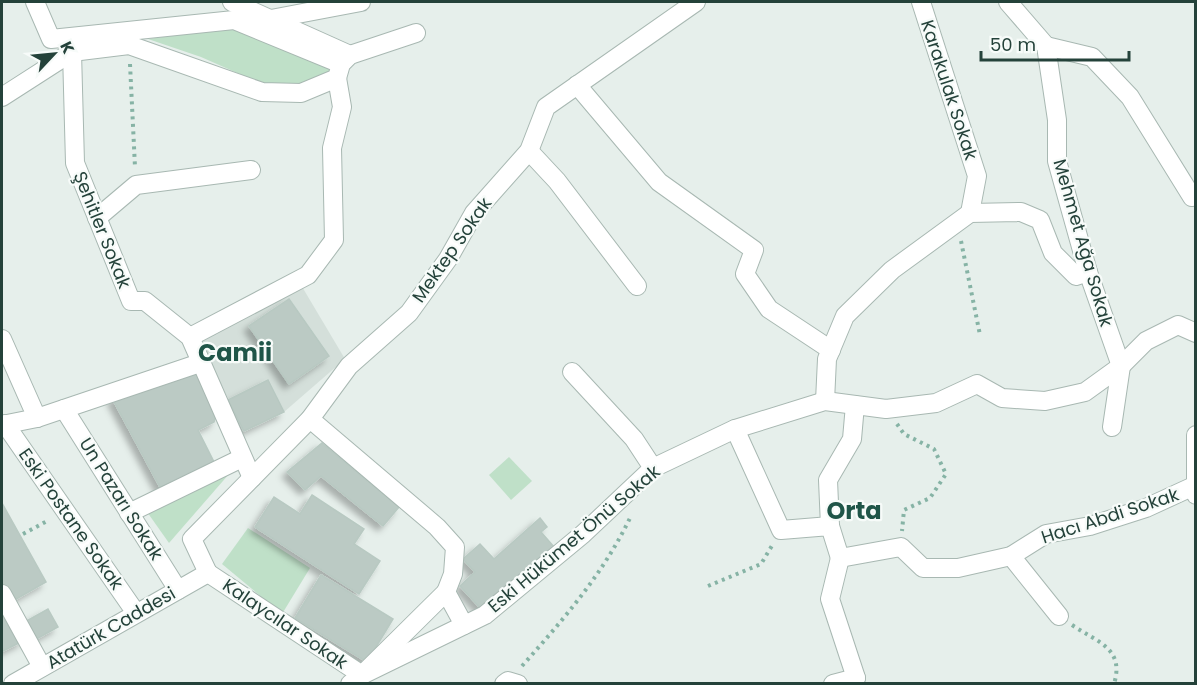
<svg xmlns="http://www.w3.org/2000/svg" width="1197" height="685" font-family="Poppins,sans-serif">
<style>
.built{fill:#d4dfda}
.green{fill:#bfe0c8}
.building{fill:#bbcac4;stroke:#b8c9c2;stroke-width:1.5;filter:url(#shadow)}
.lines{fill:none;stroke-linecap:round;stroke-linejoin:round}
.minor-casing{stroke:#a8b8b2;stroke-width:20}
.path{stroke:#86b3a5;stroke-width:4;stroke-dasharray:3 4.5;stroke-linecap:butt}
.minor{stroke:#fff;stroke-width:18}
.labels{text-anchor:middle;stroke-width:4.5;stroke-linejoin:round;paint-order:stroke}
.street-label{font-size:18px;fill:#24423a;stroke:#f7fbf9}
.district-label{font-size:24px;font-weight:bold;fill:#1f5548;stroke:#f7fbf9}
</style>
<defs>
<filter id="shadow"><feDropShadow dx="-5" dy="5" stdDeviation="3" flood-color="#0004"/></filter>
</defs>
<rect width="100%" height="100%" fill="#e6efeb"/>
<path class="built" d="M301 285 345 359 284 412 244 431 198 337Z"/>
<g class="green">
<path d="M237 27 337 69 306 84 267 86 201 57 148 39Z"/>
<path d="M509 457 532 481 511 500 489 475Z"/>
<path d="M229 474 169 543 145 509Z"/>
<path d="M248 528 310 568 282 614 222 564Z"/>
</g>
<g class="building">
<path d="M289 299 329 356 289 384 249 326Z"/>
<path d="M198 371 217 412 214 422 198 430 215 464 161 489 112 398Z"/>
<path d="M268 380 284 412 244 431 228 400Z"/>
<path d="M322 443 399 507 383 526 321 476 305 490 287 472Z"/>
<path d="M312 495 364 529 354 544 380 561 359 594 255 527 274 497 300 514Z"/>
<path d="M2 503 46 582 11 602 2 585Z"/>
<path d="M540 518 547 527 541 532 554 547 482 610 460 586 475 572 463 559 480 544 494 559Z"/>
<path d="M321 575 393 619 367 662 295 618Z"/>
<path d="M2 604 23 641 3 651 2 648Z"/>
<path d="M48 609 58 627 31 642 21 624Z"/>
</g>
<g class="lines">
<g class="minor-casing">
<g id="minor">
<path d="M35 2 51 39 234 20 341 64"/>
<path d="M232 2 350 55"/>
<path d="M921 2 977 176 970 213"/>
<path d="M1008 2 1046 46"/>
<path d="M271 19 361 2"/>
<path d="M1046 46 1057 120V161L1088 272 1121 366 1112 427"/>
<path d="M1046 46 1092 57 1130 97 1192 197 1196 196"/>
<path d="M72 52 75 163 131 301H145L190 337 252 478"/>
<path d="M577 85 659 182 754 250 745 274 769 309 831 350"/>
<path d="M2 97 72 52 129 45 262 92 301 93 337 78 341 64 350 55 416 33"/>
<path d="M529 151 557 181 637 286"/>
<path d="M97 218 136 185 251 170"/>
<path d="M190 337 308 275 334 240 332 148 342 107 337 78"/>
<path d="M2 339 37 418"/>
<path d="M572 372 634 439 653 468"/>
<path d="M825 401 827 359 845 316 892 270 970 213 1021 212 1040 220 1053 253 1076 276 1088 272"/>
<path d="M64 409 178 590"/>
<path d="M310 419 437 527 455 547 453 574 446 592 464 625"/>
<path d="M5 424 136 613"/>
<path d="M2 425 37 418 200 363"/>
<path d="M735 429 781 530 830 526 840 558 901 547 923 568H958L1011 556 1046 534 1090 526 1146 508 1196 485"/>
<path d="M1196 435V495"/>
<path d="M129 513 242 458"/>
<path d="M830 526 828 480 852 439 855 405"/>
<path d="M1011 556 1059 616"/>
<path d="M840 558 830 599 856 678"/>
<path d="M208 573 192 539 310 419 349 366 409 313 448 259 474 213 529 151 546 107 696 2"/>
<path d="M208 573 362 675 446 592"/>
<path d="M2 594 42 667"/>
<path d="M13 684 208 573"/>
<path d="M350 684 362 675 485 615 583 534 653 468 735 429 825 401 886 409 936 403 977 384 1002 398 1045 401 1085 392 1121 366 1146 341 1178 325 1196 333"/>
<path d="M504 684 508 681 518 684"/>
<path d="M833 684 856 678"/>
</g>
</g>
<g class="path">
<path d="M130 64 135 167"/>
<path d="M961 241 980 335"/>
<path d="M897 424 904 434 934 449 946 474 930 498 904 510 902 531"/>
<path d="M23 534 49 520"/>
<path d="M708 586 761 564 773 544"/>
<path d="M1072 625C1097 642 1125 648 1114 684"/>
<path d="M522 666C563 620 603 574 630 518"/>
</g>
<use href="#minor" class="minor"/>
</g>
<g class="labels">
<g class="street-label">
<text transform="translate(949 90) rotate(72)" y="6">Karakulak Sokak</text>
<text transform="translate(102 230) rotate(68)" y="6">Şehitler Sokak</text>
<text transform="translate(1083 243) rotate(74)" y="6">Mehmet Ağa Sokak</text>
<text transform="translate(452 250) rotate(-55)" y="6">Mektep Sokak</text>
<text transform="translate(121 499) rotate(58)" y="6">Un Pazarı Sokak</text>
<text transform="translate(1110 516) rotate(-18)" y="6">Hacı Abdi Sokak</text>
<text transform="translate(71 519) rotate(55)" y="6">Eski Postane Sokak</text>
<text transform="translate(574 539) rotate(-40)" y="6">Eski Hükümet Önü Sokak</text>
<text transform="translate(285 624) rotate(34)" y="6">Kalaycılar Sokak</text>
<text transform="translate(111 628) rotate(-30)" y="6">Atatürk Caddesi</text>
</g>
<g class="district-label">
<text x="235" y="361">Camii</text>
<text x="854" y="519">Orta</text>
</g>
</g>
<rect width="1197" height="685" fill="none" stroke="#24423a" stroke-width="6"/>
<g transform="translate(54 54) rotate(64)" stroke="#f7fbf9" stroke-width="4.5" paint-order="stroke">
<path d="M0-4.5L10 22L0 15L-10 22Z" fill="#24423a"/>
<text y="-9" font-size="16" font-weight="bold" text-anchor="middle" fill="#24423a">K</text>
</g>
<path d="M981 51v9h148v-9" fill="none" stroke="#24423a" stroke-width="3"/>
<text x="990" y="51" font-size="18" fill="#24423a" stroke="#f7fbf9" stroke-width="4.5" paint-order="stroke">50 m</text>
</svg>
